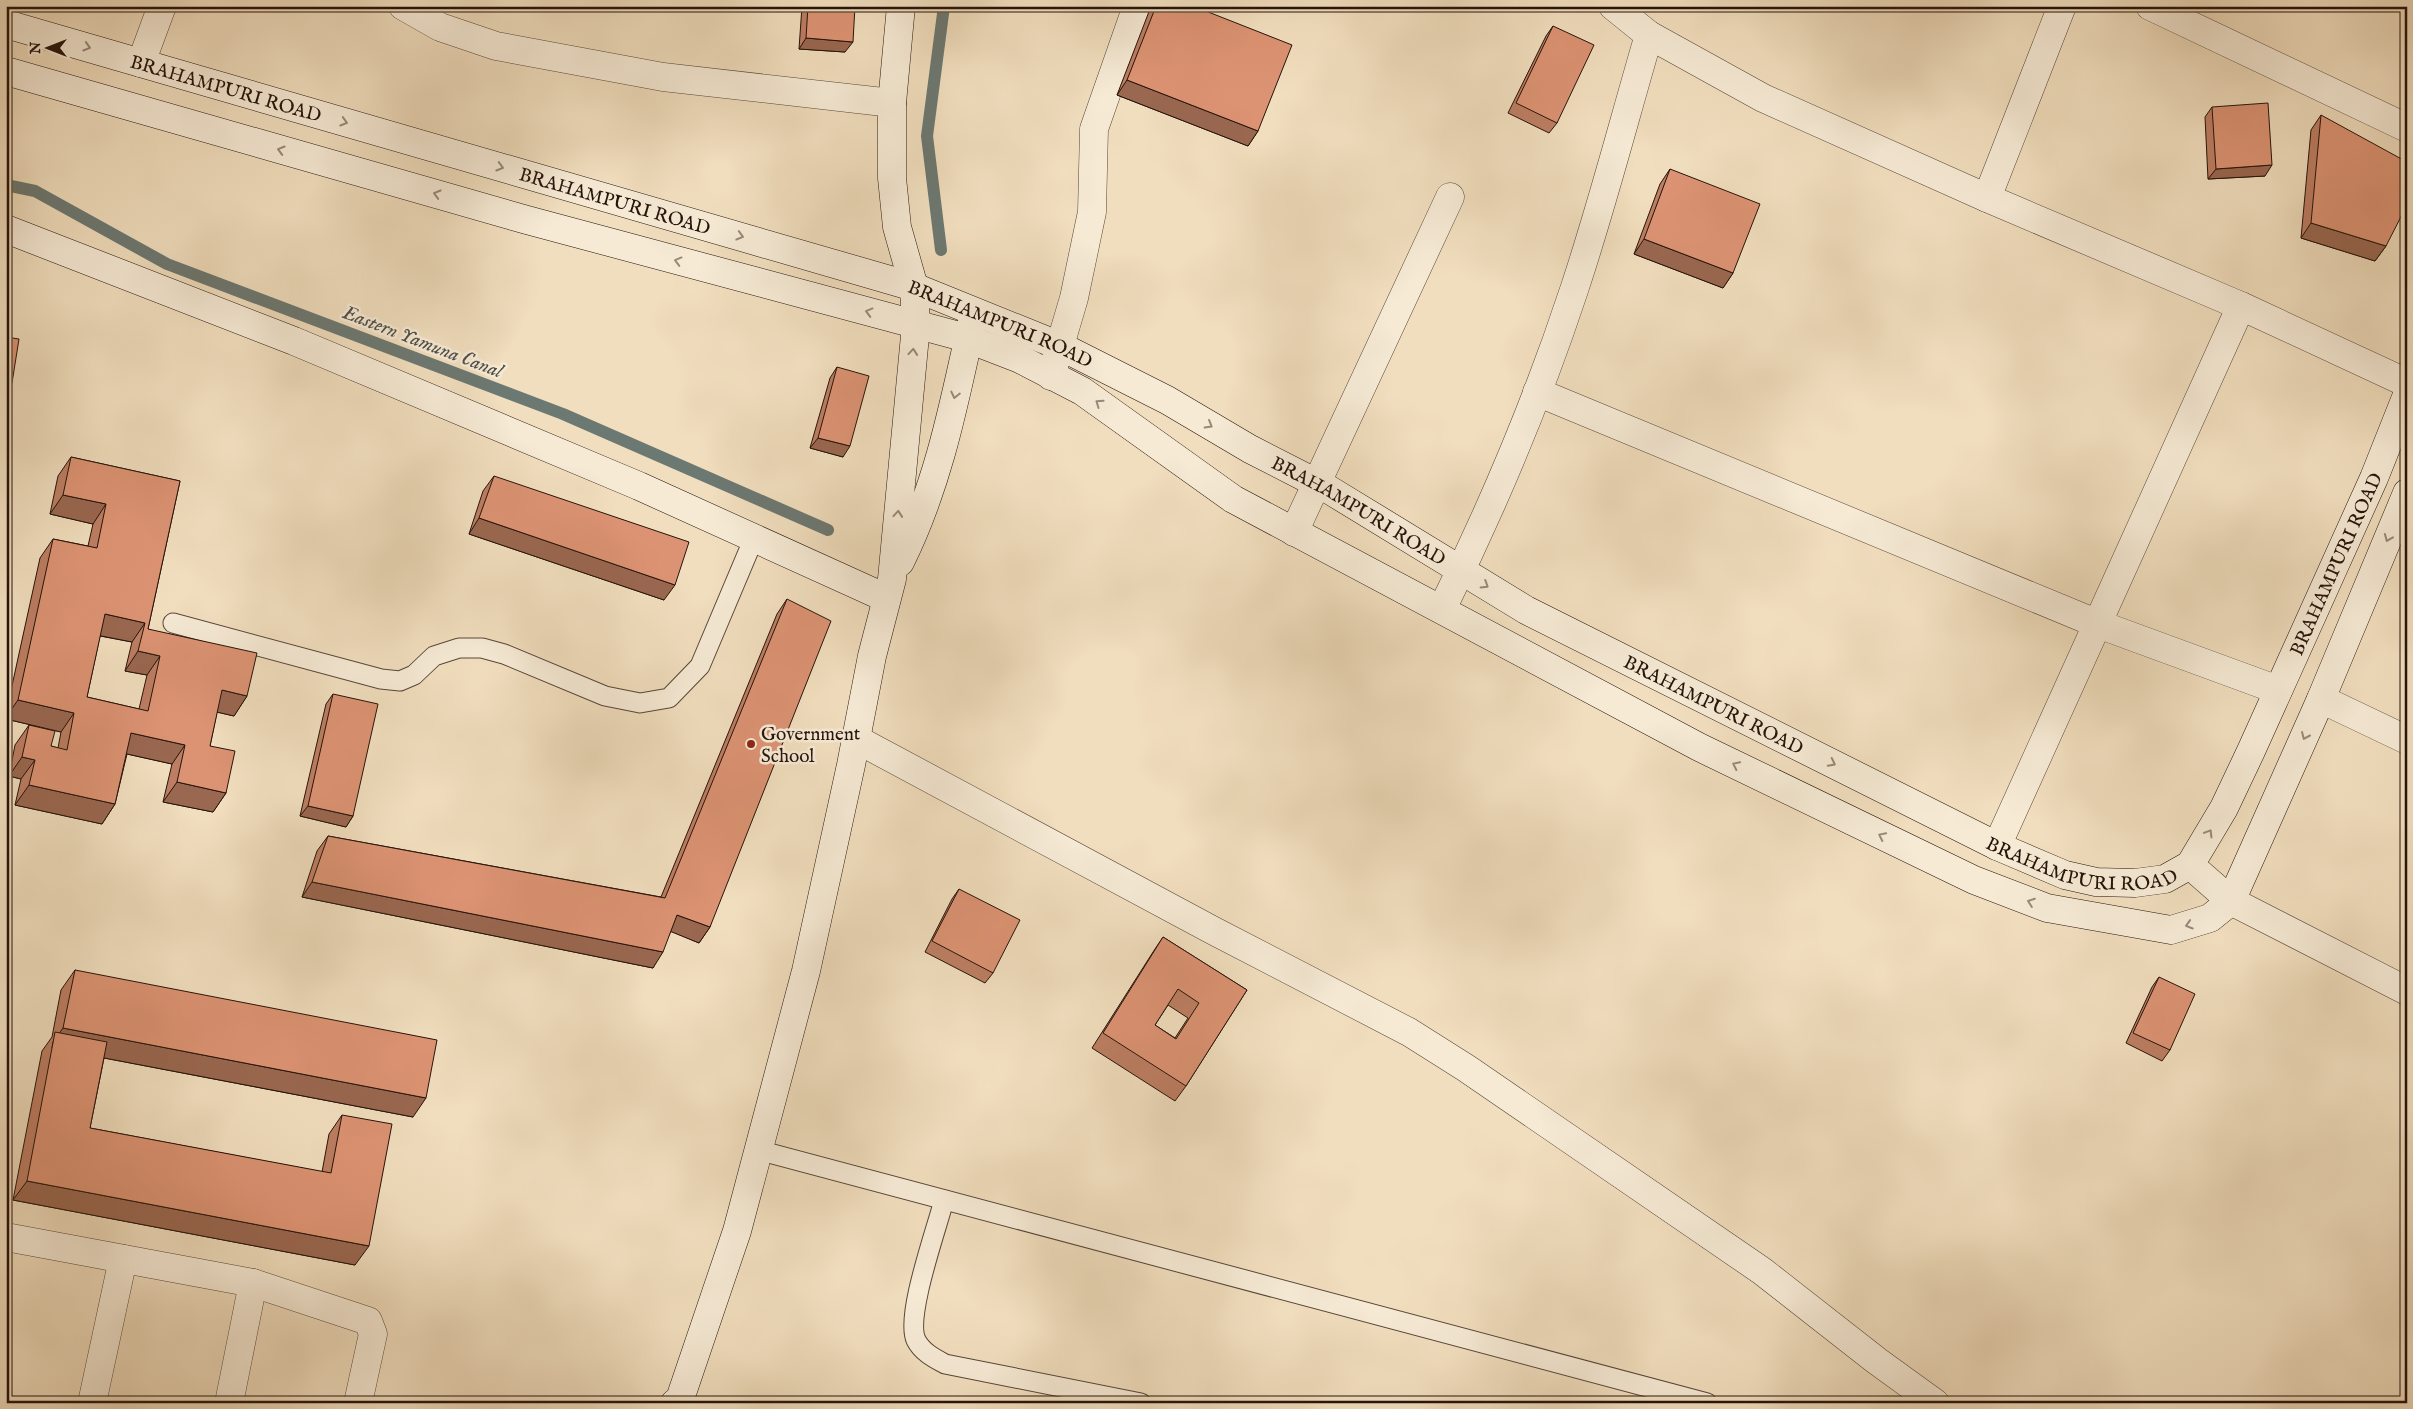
<svg xmlns="http://www.w3.org/2000/svg" width="2413" height="1409" font-family="'IM FELL English',serif">
<style>
.lines{fill:none;stroke-linecap:round;stroke-linejoin:round}
.stream{stroke:#6c7872;stroke-width:12}
.lane-casing{stroke:#584638;stroke-width:21}
.street-casing{stroke:#584638;stroke-width:29}
.secondary-casing{stroke:#25130b;stroke-width:29}
.lane{stroke:#f6ead5;stroke-width:19}
.street{stroke:#f6ead5;stroke-width:28}
.secondary{stroke:#f6ead5;stroke-width:28}
.wall{fill:#bd7e63;stroke:#25130b;fill-rule:evenodd}
.shaded-wall{fill:#9a6750;stroke:#25130b}
.building{fill:#dc9373;stroke:#25130b;fill-rule:evenodd}
.oneway{stroke:#98897a}
.poi-dot{fill:#8f2418;stroke:#f6ead5;stroke-width:2}
.labels{text-anchor:middle;stroke-width:5;stroke-linejoin:round;paint-order:stroke}
.street-label{font-size:19px;fill:#25130b;stroke:#f6ead5}
.poi-label{font-size:19px;fill:#25130b;stroke:#f6ead5;text-anchor:start}
.water-label{font-size:20px;font-style:italic;fill:#4e4e47;stroke:#f6ead5}
</style>
<rect width="100%" height="100%" fill="#f1debe"/>
<filter id="stains"><feTurbulence type="fractalNoise" baseFrequency=".004" numOctaves="4"/><feColorMatrix values="0 0 0 0 .2 0 0 0 0 .09 0 0 0 0 .02 0 0 0 .5 -.17"/></filter>
<radialGradient id="worn" r=".72"><stop offset=".6" stop-color="#630" stop-opacity="0"/><stop offset="1" stop-color="#630" stop-opacity=".3"/></radialGradient>
<g class="lines">
<g class="stream">
<path d="M6 185 35 191 167 264 563 414 828 530"/>
<path d="M941 250 927 136 944 6"/>
</g>
<g class="lane-casing">
<g id="lane">
<path d="M173 623 381 679 400 681 414 675 434 656 459 648H482L504 654 605 696 640 703 669 698 700 666 754 538"/>
<path d="M758 1150 1707 1403"/>
<path d="M944 1200C937 1228 905 1316 916 1340 922 1352 934 1358 945 1364L1141 1403"/>
</g>
</g>
<g class="street-casing">
<g id="street">
<path d="M403 6 440 27 496 46 663 77 892 103"/>
<path d="M1613 6 1649 35 1763 98 1987 198 2241 306 2407 383"/>
<path d="M2150 6 2407 128"/>
<path d="M141 63 162 6"/>
<path d="M1987 198 2062 6"/>
<path d="M1051 376 1074 298 1092 212 1094 129 1137 6"/>
<path d="M1537 392 2098 624 2278 690"/>
<path d="M1294 532 1450 197"/>
<path d="M1442 609C1493 506 1538 399 1574 290 1602 206 1624 120 1649 35"/>
<path d="M2321 699 2407 740"/>
<path d="M856 739 1214 931 1409 1032 1466 1068 1762 1271 1877 1361 1935 1403"/>
<path d="M1997 846 2241 306"/>
<path d="M2190 865 2231 901 2407 991"/>
<path d="M6 1237 253 1283 368 1321 373 1334 358 1403"/>
<path d="M92 1403 123 1259"/>
<path d="M229 1403 253 1283"/>
</g>
</g>
<g class="secondary-casing">
<g id="secondary">
<path id="s1" d="M6 24 914 287 1060 346 1167 400 1250 449 1328 489 1526 610 1997 846 2065 875 2096 882 2135 883 2165 879 2190 865 2224 808 2251 751 2374 478 2407 395"/>
<path d="M6 71 527 220 963 337 1020 359 1082 391 1233 499 1699 747 1974 880 2047 908 2171 930 2210 918 2231 901 2321 699 2407 493"/>
<path d="M6 229 294 341 639 486 886 598"/>
<path d="M900 562C938 486 954 404 972 322"/>
<path d="M675 1403 680 1399 737 1231 806 971 851 765 872 656 892 579 916 325 914 287 897 227 892 178V103L901 6"/>
</g>
</g>
<use href="#lane" class="lane"/>
<use href="#street" class="street"/>
<use href="#secondary" class="secondary"/>
</g>
<g class="wall">
<path d="M802 6H855L845 52 799 49Z"/>
<path d="M1152 6H1193L1258 131 1248 146 1117 95 1150 9Z"/>
<path d="M1553 26 1557 123 1549 133 1508 113 1546 36Z"/>
<path d="M2212 107 2265 176 2208 179 2205 117Z"/>
<path d="M2321 115 2386 246 2375 261 2301 238 2311 130Z"/>
<path d="M1670 169 1733 273 1723 288 1634 254 1660 184Z"/>
<path d="M837 367 843 457 810 448 830 378Z"/>
<path d="M71 457 180 481 148 629 247 696 234 716 217 712 210 746 226 793 213 812 163 802 172 764 127 754 115 804 102 824 15 805 21 779 9 776 15 745 29 725 51 746 58 748 61 732 6 719V713L40 558 53 539 88 546 93 524 50 514 58 476ZM100 636 132 642 125 671 147 675 139 709 87 697Z"/>
<path d="M494 476 664 600 469 534 483 491Z"/>
<path d="M787 599 710 927 699 943 671 931 653 968 302 897 317 851 328 836 661 897 777 614Z"/>
<path d="M333 694 353 816 346 827 300 816 326 704Z"/>
<path d="M959 889 993 973 985 983 925 952 952 899Z"/>
<path d="M1163 937 1247 990 1186 1086 1175 1101 1092 1048 1153 952ZM1168 1005 1188 1018 1175 1038 1155 1025Z"/>
<path d="M75 970 413 1117 104 1058 90 1128 322 1172 329 1134 342 1115 355 1265 13 1200 42 1051 52 1037 61 990Z"/>
<path d="M2159 977 2170 1050 2162 1061 2126 1043 2152 987Z"/>
</g>
<g class="shaded-wall">
<path d="M806 38 853 42 845 52 799 49Z"/>
<path d="M1127 80 1258 131 1248 146 1117 95Z"/>
<path d="M2272 165 2265 176 2208 179 2216 169Z"/>
<path d="M2311 223 2386 246 2375 261 2301 238Z"/>
<path d="M1644 239 1733 273 1723 288 1634 254Z"/>
<path d="M6 383H12L6 392Z"/>
<path d="M818 438 850 446 843 457 810 448Z"/>
<path d="M63 495 106 504 93 524 50 514Z"/>
<path d="M479 518 675 585 664 600 469 534Z"/>
<path d="M105 614 145 623 132 642 91 634Z"/>
<path d="M138 651 160 656 147 675 125 671Z"/>
<path d="M222 690 247 696 234 716 208 710Z"/>
<path d="M18 700 74 713 61 732 6 719V717Z"/>
<path d="M131 733 185 745 172 764 118 752Z"/>
<path d="M22 757 35 760 21 779 9 776Z"/>
<path d="M177 782 226 793 213 812 163 802Z"/>
<path d="M29 785 115 804 102 824 15 805Z"/>
<path d="M308 806 353 816 346 827 300 816Z"/>
<path d="M312 882 663 952 653 968 302 897Z"/>
<path d="M677 915 710 927 699 943 667 930Z"/>
<path d="M63 1028 426 1098 413 1117 52 1048 53 1042Z"/>
<path d="M27 1181 369 1246 355 1265 13 1200Z"/>
</g>
<g class="building">
<path d="M808 6H855L853 42 806 38Z"/>
<path d="M1156 6H1193L1292 45 1258 131 1127 80Z"/>
<path d="M1553 26 1594 45 1557 123 1516 103Z"/>
<path d="M2268 103 2272 165 2216 169 2212 107Z"/>
<path d="M2321 115 2407 162V205L2386 246 2311 223Z"/>
<path d="M1670 169 1760 204 1733 273 1644 239Z"/>
<path d="M6 337 19 339 12 383H6Z"/>
<path d="M837 367 869 376 850 446 818 438Z"/>
<path d="M71 457 180 481 148 629 257 653 247 696 222 690 210 746 235 751 226 793 177 782 185 745 131 733 115 804 29 785 35 760 22 757 29 725 55 731 51 746 67 750 74 713 18 700 53 539 97 548 106 504 63 495ZM105 614 145 623 138 651 160 656 148 711 87 697Z"/>
<path d="M494 476 689 542 675 585 479 518Z"/>
<path d="M787 599 831 621 710 927 677 915 663 952 312 882 328 836 665 898Z"/>
<path d="M333 694 378 704 353 816 308 806Z"/>
<path d="M959 889 1020 920 993 973 932 941Z"/>
<path d="M1163 937 1247 990 1186 1086 1103 1033ZM1178 989 1199 1003 1176 1039 1155 1025Z"/>
<path d="M75 970 437 1040 426 1098 63 1028Z"/>
<path d="M2159 977 2195 994 2170 1050 2133 1033Z"/>
<path d="M55 1032 107 1042 90 1128 331 1173 342 1115 392 1124 369 1246 27 1181Z"/>
</g>
<defs><path id="oneway-chevron" d="M-2-3.5L2.5 0L-2 3.5" fill="none" stroke-width="1.6" stroke-linecap="round" stroke-linejoin="round" transform="scale(1.25)"/></defs>
<g class="oneway">
<use href="#oneway-chevron" transform="translate(87 47) rotate(17)"/>
<use href="#oneway-chevron" transform="translate(344 122) rotate(16)"/>
<use href="#oneway-chevron" transform="translate(281 150) rotate(-164)"/>
<use href="#oneway-chevron" transform="translate(500 167) rotate(16)"/>
<use href="#oneway-chevron" transform="translate(437 194) rotate(-164)"/>
<use href="#oneway-chevron" transform="translate(740 236) rotate(16)"/>
<use href="#oneway-chevron" transform="translate(678 261) rotate(-165)"/>
<use href="#oneway-chevron" transform="translate(869 312) rotate(-165)"/>
<use href="#oneway-chevron" transform="translate(913 352) rotate(-85)"/>
<use href="#oneway-chevron" transform="translate(955 395) rotate(103)"/>
<use href="#oneway-chevron" transform="translate(1099 403) rotate(-145)"/>
<use href="#oneway-chevron" transform="translate(1209 425) rotate(30)"/>
<use href="#oneway-chevron" transform="translate(898 514) rotate(-85)"/>
<use href="#oneway-chevron" transform="translate(2388 538) rotate(112)"/>
<use href="#oneway-chevron" transform="translate(1485 585) rotate(32)"/>
<use href="#oneway-chevron" transform="translate(2305 736) rotate(114)"/>
<use href="#oneway-chevron" transform="translate(1832 763) rotate(27)"/>
<use href="#oneway-chevron" transform="translate(1736 765) rotate(-154)"/>
<use href="#oneway-chevron" transform="translate(2209 833) rotate(-59)"/>
<use href="#oneway-chevron" transform="translate(1882 836) rotate(-154)"/>
<use href="#oneway-chevron" transform="translate(2031 902) rotate(-160)"/>
<use href="#oneway-chevron" transform="translate(2189 925) rotate(163)"/>
</g>
<circle class="poi-dot" cx="751" cy="744" r="5"/>
<g class="labels">
<g class="street-label">
<text dy="7" stroke="none"><textPath href="#s1" startOffset="229">BRAHAMPURI ROAD</textPath></text>
<text dy="7" stroke="none"><textPath href="#s1" startOffset="634">BRAHAMPURI ROAD</textPath></text>
<text dy="7" stroke="none"><textPath href="#s1" startOffset="1039">BRAHAMPURI ROAD</textPath></text>
<text dy="7" stroke="none"><textPath href="#s1" startOffset="1444">BRAHAMPURI ROAD</textPath></text>
<text dy="7" stroke="none"><textPath href="#s1" startOffset="2704">BRAHAMPURI ROAD</textPath></text>
<text dy="7" stroke="none"><textPath href="#s1" startOffset="1849">BRAHAMPURI ROAD</textPath></text>
<text dy="7" stroke="none"><textPath href="#s1" startOffset="2254">BRAHAMPURI ROAD</textPath></text>
</g>
<g class="poi-label">
<text x="761" y="740">Government<tspan x="761" dy="22">School</tspan></text>
</g>
<g class="water-label">
<text transform="translate(423 341) rotate(21)" y="7">Eastern Yamuna Canal</text>
</g>
</g>
<rect width="2413" height="1409" fill="none" stroke="#f1debe" stroke-width="25"/>
<rect x="8" y="8" width="2398" height="1394" fill="none" stroke="#25130b" stroke-width="2.5"/>
<rect x="12" y="12" width="2388" height="1384" fill="none" stroke="#25130b"/>
<g transform="translate(48 48) rotate(270)" stroke="#f6ead5" stroke-width="4" paint-order="stroke">
<path d="M0-4L9 19L0 12L-9 19Z" fill="#25130b"/>
<text y="-8" font-size="14" font-weight="bold" text-anchor="middle" fill="#25130b">N</text>
</g>
<rect width="100%" height="100%" filter="url(#stains)"/>
<rect width="100%" height="100%" fill="url(#worn)"/>
</svg>
